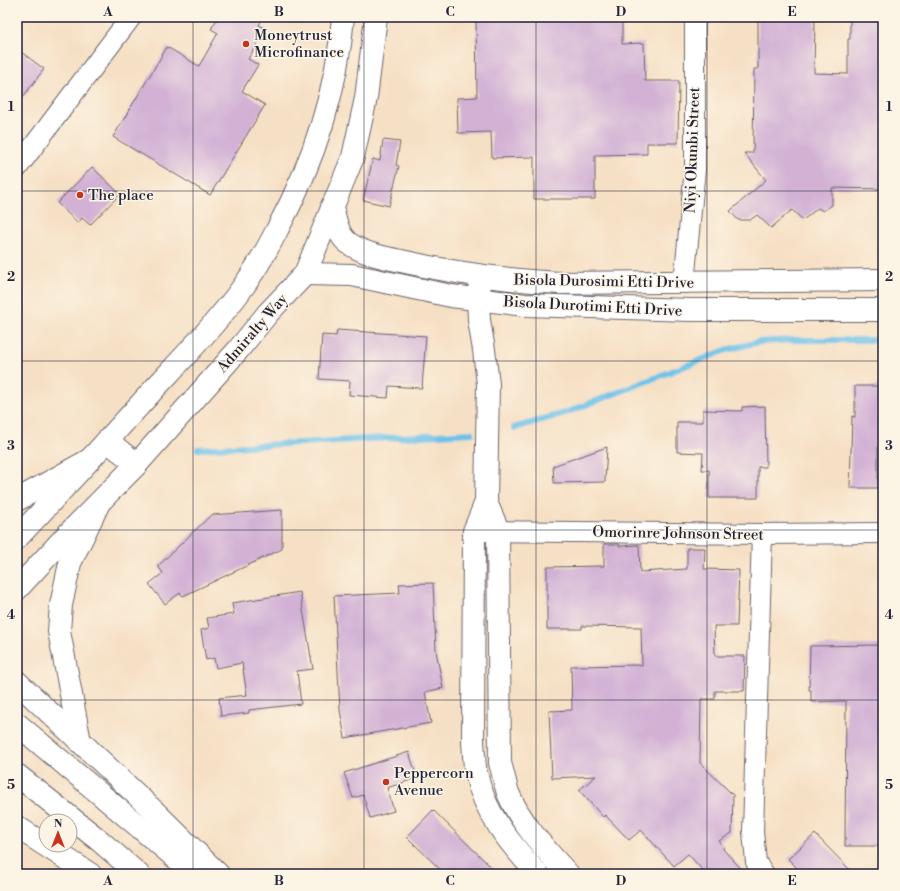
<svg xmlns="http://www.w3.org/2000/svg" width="900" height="891" font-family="'Libre Bodoni',serif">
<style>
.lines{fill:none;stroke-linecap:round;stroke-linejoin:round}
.stream{stroke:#6ec2ea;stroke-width:6}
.building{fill:#d2b1d5}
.street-casing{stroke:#6c646b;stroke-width:22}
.secondary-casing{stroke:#6c646b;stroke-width:24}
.primary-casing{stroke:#6c646b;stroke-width:24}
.highway-casing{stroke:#6c646b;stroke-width:24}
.street{stroke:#fff;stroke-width:20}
.secondary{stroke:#fff;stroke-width:22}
.primary{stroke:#fff;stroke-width:22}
.highway{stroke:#fff;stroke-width:22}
.grid{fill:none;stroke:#22223b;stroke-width:1;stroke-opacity:0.55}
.poi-dot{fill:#c8321e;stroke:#fcf5e5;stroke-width:1.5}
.labels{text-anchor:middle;stroke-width:3;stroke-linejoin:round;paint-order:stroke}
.poi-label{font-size:15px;fill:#22223b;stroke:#fcf5e5;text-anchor:start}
.street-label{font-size:15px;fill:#22223b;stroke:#fcf5e5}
.neatline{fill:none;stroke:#22223b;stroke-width:1.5}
.grid-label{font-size:13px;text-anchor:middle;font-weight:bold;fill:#22223b}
</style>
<rect width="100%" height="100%" fill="#fcf5e5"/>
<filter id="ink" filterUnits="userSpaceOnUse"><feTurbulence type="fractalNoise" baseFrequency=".025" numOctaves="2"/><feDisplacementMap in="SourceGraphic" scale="8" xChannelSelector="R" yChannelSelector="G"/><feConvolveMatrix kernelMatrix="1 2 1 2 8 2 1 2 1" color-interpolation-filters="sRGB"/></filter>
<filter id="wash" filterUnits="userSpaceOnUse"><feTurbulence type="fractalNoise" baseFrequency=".012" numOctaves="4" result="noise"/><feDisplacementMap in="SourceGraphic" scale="16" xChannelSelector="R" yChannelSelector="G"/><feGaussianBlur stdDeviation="0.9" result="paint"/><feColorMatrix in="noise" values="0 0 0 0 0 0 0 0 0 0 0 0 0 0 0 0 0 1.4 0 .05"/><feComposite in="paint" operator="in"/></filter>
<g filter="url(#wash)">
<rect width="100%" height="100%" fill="#f6e0c5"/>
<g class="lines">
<g class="stream">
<path d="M514 428 568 412 726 350 759 342 795 340H883"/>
<path d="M198 449 472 433"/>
</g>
</g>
<g id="blocks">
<g class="building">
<path d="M218 17H263L259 25 266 29 248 59 258 65 242 91 265 105 210 195 113 137 167 47 199 66 218 33 211 29Z"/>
<path d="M476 17H622V44L644 43 645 81H679L678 143H647V154L595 155V199H534V157L492 158 491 132 458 133 457 98 477 97Z"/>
<path d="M758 17H815L814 73 848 74V39H850V17H883V189L832 188V205L823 211 818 208 803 220 792 210 771 228 757 215 750 220H738L730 211 766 180 744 153H753L754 69H758Z"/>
<path d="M17 49 44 69 17 105Z"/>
<path d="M383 140 400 142 396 165 399 166 389 206 363 200 373 159 380 161Z"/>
<path d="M92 167 120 194 90 225 82 218 78 223 57 203Z"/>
<path d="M337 330 426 336 422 388 389 386 388 398 349 395 350 381 319 379 322 335 336 336Z"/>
<path d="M855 386H883V447H878V488H850L852 416 855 417Z"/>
<path d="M765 406 766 467H758V498H709V470H702L703 453 677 452V422H703V410L742 411V407Z"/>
<path d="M607 447 605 482 554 483 553 466Z"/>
<path d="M282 510V549L183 596 180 593 165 604 149 584 163 573 158 566 211 515Z"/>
<path d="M604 544H619V546L639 545 640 572 687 569V548H705L704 569 739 570 737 626H714L715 656H745L744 691H715V699H701L700 763 733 795 732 833 719 841 724 847 723 849 746 874H706L688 854 674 866 641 830 629 840 605 815 603 817 579 790 596 776 552 778 549 711 572 710 571 666 642 665 641 627 582 626V629H547V567L604 566Z"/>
<path d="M433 583 436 651 443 688 425 692 431 723 345 738 340 710 334 596 400 593 399 584Z"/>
<path d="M300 592 313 669 297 671 301 704 249 710V713L221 716 219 698 247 695 242 663 216 668 214 658 206 660 201 630 209 628 207 618 234 614 232 603Z"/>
<path d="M883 645V846H845L846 701 811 702V690H809L810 646Z"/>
<path d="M409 752 417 778 387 788 394 811 370 818 363 795 353 798 344 773Z"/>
<path d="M433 810 498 874H445L407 837Z"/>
<path d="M815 834 854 874H803L788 859Z"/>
</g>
</g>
</g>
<g filter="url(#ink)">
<use href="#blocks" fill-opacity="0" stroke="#6c646b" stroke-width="1"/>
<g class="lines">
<g class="street-casing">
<g id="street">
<path d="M17 168 131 17"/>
<path d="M684 283 695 169V17"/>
<path d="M481 531 762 534 883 533"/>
<path d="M762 534 753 832 756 862 764 874"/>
</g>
</g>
<g class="secondary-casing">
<g id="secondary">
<path d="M332 206C335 218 337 233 347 242 363 254 383 257 401 261 453 273 506 280 559 283L883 280"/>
<path d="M305 274 352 275 451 296 525 305 691 310H883"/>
<path d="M481 276 478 299 479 320 484 350 488 384 486 502 474 531 473 742C474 752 474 763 476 773 484 813 511 845 538 874"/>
<path d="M486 502 498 530 500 763C503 773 505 783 508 793 521 824 546 850 568 874"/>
</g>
</g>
<g class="primary-casing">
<g id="primary">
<path d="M107 441 137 464"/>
<path d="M17 538C64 488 110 438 156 387 184 357 213 327 238 294 253 274 266 252 277 230 313 163 337 93 343 17"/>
<path d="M17 589 68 534 137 464 238 350 268 313 305 274 353 157 366 98 376 17"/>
</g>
</g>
<g class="highway-casing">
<g id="highway">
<path d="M17 500 89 460"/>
<path d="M17 682 156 813 218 874"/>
<path d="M17 724 195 874"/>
<path d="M80 742 59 631 61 605 70 563 98 505"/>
<path d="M17 775 100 841 138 874"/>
<path d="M17 827 90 874"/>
</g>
</g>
<use href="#street" class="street"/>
<use href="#secondary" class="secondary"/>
<use href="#primary" class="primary"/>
<use href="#highway" class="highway"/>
</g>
</g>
<path class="grid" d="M193 17V874M364 17V874M536 17V874M707 17V874M17 191H883M17 361H883M17 530H883M17 700H883"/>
<g class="poi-dot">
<circle cx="246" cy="44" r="4"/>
<circle cx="80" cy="195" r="4"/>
<circle cx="386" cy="782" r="4"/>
</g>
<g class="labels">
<g class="poi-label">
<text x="254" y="40">Moneytrust<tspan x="254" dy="17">Microfinance</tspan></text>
<text x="88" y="200">The place</text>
<text x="394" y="778">Peppercorn<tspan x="394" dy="17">Avenue</tspan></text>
</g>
<g class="street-label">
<text transform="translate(692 150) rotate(-88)" y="5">Niyi Okunbi Street</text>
<text transform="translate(604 281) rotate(1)" y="5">Bisola Durosimi Etti Drive</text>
<text transform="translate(593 306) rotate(3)" y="5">Bisola Durotimi Etti Drive</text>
<text transform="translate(252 333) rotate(-49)" y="5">Admiralty Way</text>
<text transform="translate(678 533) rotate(1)" y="5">Omorinre Johnson Street</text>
</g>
</g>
<rect width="900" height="891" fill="none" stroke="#fcf5e5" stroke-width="44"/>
<g transform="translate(58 833)"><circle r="19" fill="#fcf5e5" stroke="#a5a1a1"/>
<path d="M0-3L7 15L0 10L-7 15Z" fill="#c8321e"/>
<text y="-6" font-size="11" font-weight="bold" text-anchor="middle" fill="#22223b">N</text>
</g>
<rect x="22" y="22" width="856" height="847" class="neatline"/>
<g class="grid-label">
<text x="108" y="16">A</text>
<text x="279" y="16">B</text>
<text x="450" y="16">C</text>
<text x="621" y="16">D</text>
<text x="792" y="16">E</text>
<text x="11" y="111">1</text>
<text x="889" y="111">1</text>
<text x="11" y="281">2</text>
<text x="889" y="281">2</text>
<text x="11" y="450">3</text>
<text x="889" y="450">3</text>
<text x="11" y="619">4</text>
<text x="889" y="619">4</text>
<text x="11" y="789">5</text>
<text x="889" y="789">5</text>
<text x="108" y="885">A</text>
<text x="279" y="885">B</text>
<text x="450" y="885">C</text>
<text x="621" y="885">D</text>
<text x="792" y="885">E</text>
</g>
</svg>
